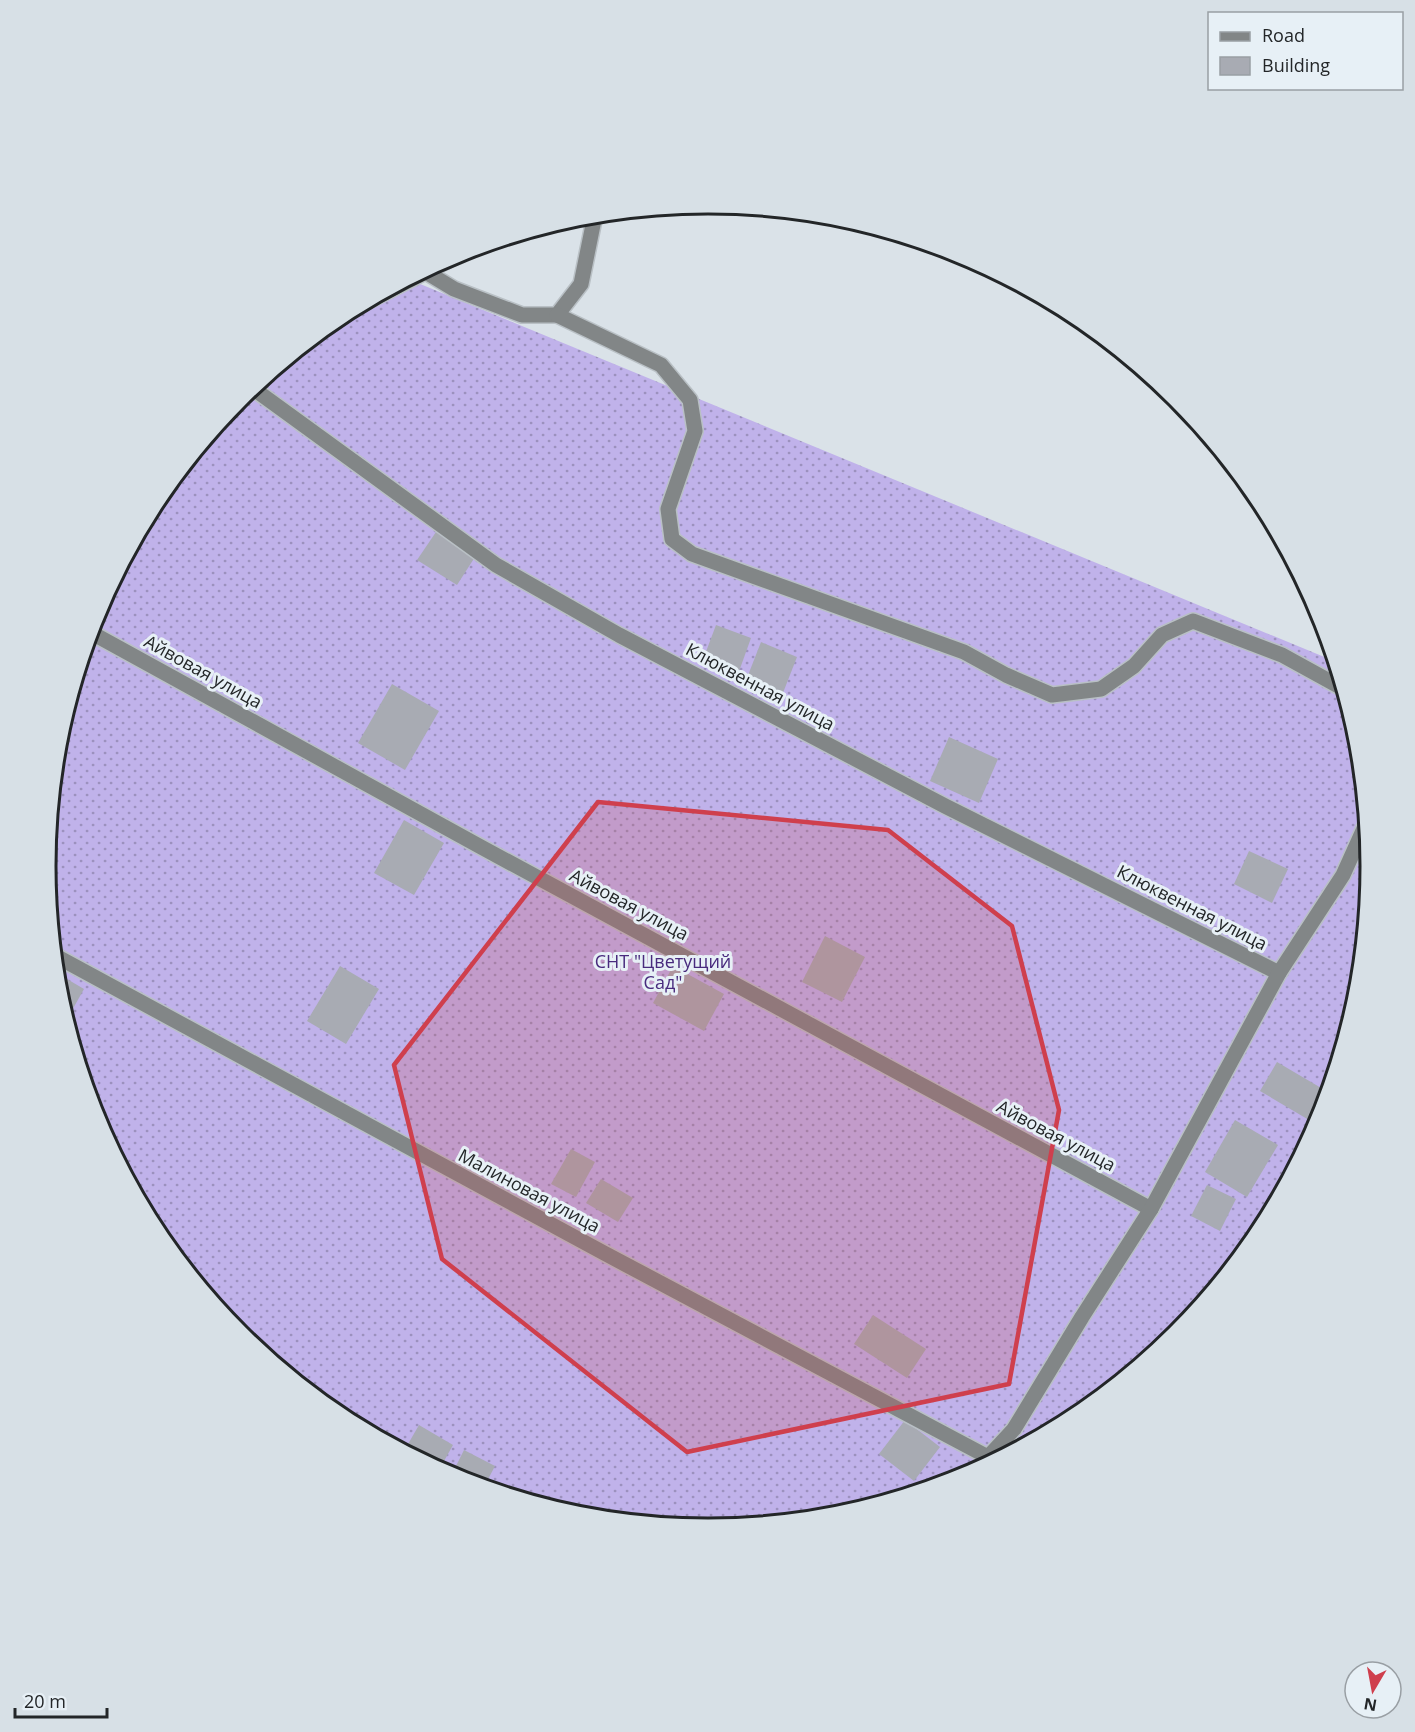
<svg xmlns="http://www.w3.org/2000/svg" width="1415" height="1732" font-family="'Open Sans',sans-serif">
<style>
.garden{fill:url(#garden-dots)}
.building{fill:#a8abb3}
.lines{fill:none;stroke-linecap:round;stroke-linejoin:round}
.minor-casing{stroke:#b9c0c5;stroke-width:18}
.minor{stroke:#828687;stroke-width:15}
.marked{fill:#cf3f4d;fill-opacity:0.2;stroke:#cf3f4d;stroke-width:4.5;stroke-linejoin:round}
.labels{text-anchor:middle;stroke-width:6;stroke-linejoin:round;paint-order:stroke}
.street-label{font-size:18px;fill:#232628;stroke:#e7f0f6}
.park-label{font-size:18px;fill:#482a7d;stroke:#e7f0f6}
.rim{fill:none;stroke:#232628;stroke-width:3}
</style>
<defs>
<pattern id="garden-dots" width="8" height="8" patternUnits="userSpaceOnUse" patternTransform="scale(1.5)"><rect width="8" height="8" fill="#c0b2ea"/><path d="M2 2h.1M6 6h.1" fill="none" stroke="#9c91be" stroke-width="1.8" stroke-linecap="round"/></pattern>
</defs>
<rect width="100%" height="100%" fill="#dae2e8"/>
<path class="garden" d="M408 279 1334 661 1357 737 1370 866 1357 996 1319 1120 1258 1234 1176 1335 1075 1417 961 1478 836 1516 707 1528 578 1516 454 1478 339 1417 239 1334 156 1234 95 1119 58 995 45 866 58 736 96 612 157 498 239 397 340 315Z"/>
<g class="building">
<path d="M436 532 475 557 457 585 417 560Z"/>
<path d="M716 625 751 638 737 677 701 665Z"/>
<path d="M761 642 797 657 781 698 745 683Z"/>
<path d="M392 684 439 711 405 770 358 743Z"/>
<path d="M949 737 998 759 979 803 930 781Z"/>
<path d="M404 820 444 843 414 895 374 873Z"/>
<path d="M1249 851 1288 869 1272 903 1234 884Z"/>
<path d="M825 936 865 957 842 1002 802 982Z"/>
<path d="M340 966 379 989 346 1044 307 1021Z"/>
<path d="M673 966 724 994 704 1031 653 1003Z"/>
<path d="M55 972 84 989 66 1021 58 995Z"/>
<path d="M1277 1062 1328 1092 1323 1107 1314 1123 1260 1091Z"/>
<path d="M1235 1120 1278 1145 1247 1197 1205 1172Z"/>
<path d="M571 1149 595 1162 576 1197 551 1184Z"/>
<path d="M601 1179 633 1198 618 1222 586 1203Z"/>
<path d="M1207 1185 1236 1199 1220 1231 1191 1216Z"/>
<path d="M873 1315 926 1349 907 1378 854 1344Z"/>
<path d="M905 1420 940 1447 914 1481 879 1454Z"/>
<path d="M419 1425 453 1445 439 1470 404 1451Z"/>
<path d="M464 1450 495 1466 484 1487 451 1476Z"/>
</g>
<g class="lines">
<g class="minor-casing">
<g id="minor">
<path d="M426 272 454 289 522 315H557L581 284 595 215"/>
<path d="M557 315 661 365 690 400 695 431 668 509 672 539 692 554 964 652 1006 675 1052 695 1101 689 1134 666 1162 635 1193 621 1282 655 1342 688"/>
<path d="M337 317 470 249"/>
<path d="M253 386 258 392 496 565 619 635 945 806 1279 973"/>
<path d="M90 632 481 847 1151 1209"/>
<path d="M54 955 604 1253 988 1457"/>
<path d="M983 1466 988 1457 1014 1429 1082 1317 1151 1209 1279 973 1343 875 1366 824"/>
</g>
</g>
<use href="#minor" class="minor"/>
</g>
<path class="marked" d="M598 802 888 830 1012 926 1059 1110 1009 1384 687 1452 442 1259 394 1065Z"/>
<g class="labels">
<g class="street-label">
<text transform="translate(203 672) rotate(29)" y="6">Айвовая улица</text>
<text transform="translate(760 687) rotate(28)" y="6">Клюквенная улица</text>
<text transform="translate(629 905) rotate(28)" y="6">Айвовая улица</text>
<text transform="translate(1192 908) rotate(27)" y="6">Клюквенная улица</text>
<text transform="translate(1056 1136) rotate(28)" y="6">Айвовая улица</text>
<text transform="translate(529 1191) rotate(28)" y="6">Малиновая улица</text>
</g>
<g class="park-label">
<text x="663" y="968">СНТ "Цветущий<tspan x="663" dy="21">Сад"</tspan></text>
</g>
</g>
<path d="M0 0H1415V1732H0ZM56 866a652 652 0 1 1 1304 0a652 652 0 1 1-1304 0Z" fill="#d7e0e6" fill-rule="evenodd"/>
<path class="rim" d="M56 866a652 652 0 1 1 1304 0a652 652 0 1 1-1304 0Z"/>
<rect x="1208" y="12" width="195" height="78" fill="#e7f0f6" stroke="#999fa4" stroke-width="1.5"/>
<rect x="1220" y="32" width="30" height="9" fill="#828687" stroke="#999fa4" stroke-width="1.5"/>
<text x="1262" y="42" font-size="18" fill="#232628">Road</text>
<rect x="1220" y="57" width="30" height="18" fill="#a8abb3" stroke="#999fa4" stroke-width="1.5"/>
<text x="1262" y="72" font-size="18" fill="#232628">Building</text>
<g transform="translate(1373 1690) rotate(190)"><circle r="28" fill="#e7f0f6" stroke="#999fa4" stroke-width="1.5"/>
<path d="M0-4.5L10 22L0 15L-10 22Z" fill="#cf3f4d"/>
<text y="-9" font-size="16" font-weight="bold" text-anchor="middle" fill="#232628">N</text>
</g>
<path d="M15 1708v9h92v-9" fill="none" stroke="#232628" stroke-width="3"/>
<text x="24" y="1708" font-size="18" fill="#232628" stroke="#e7f0f6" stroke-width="4.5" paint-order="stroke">20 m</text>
</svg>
